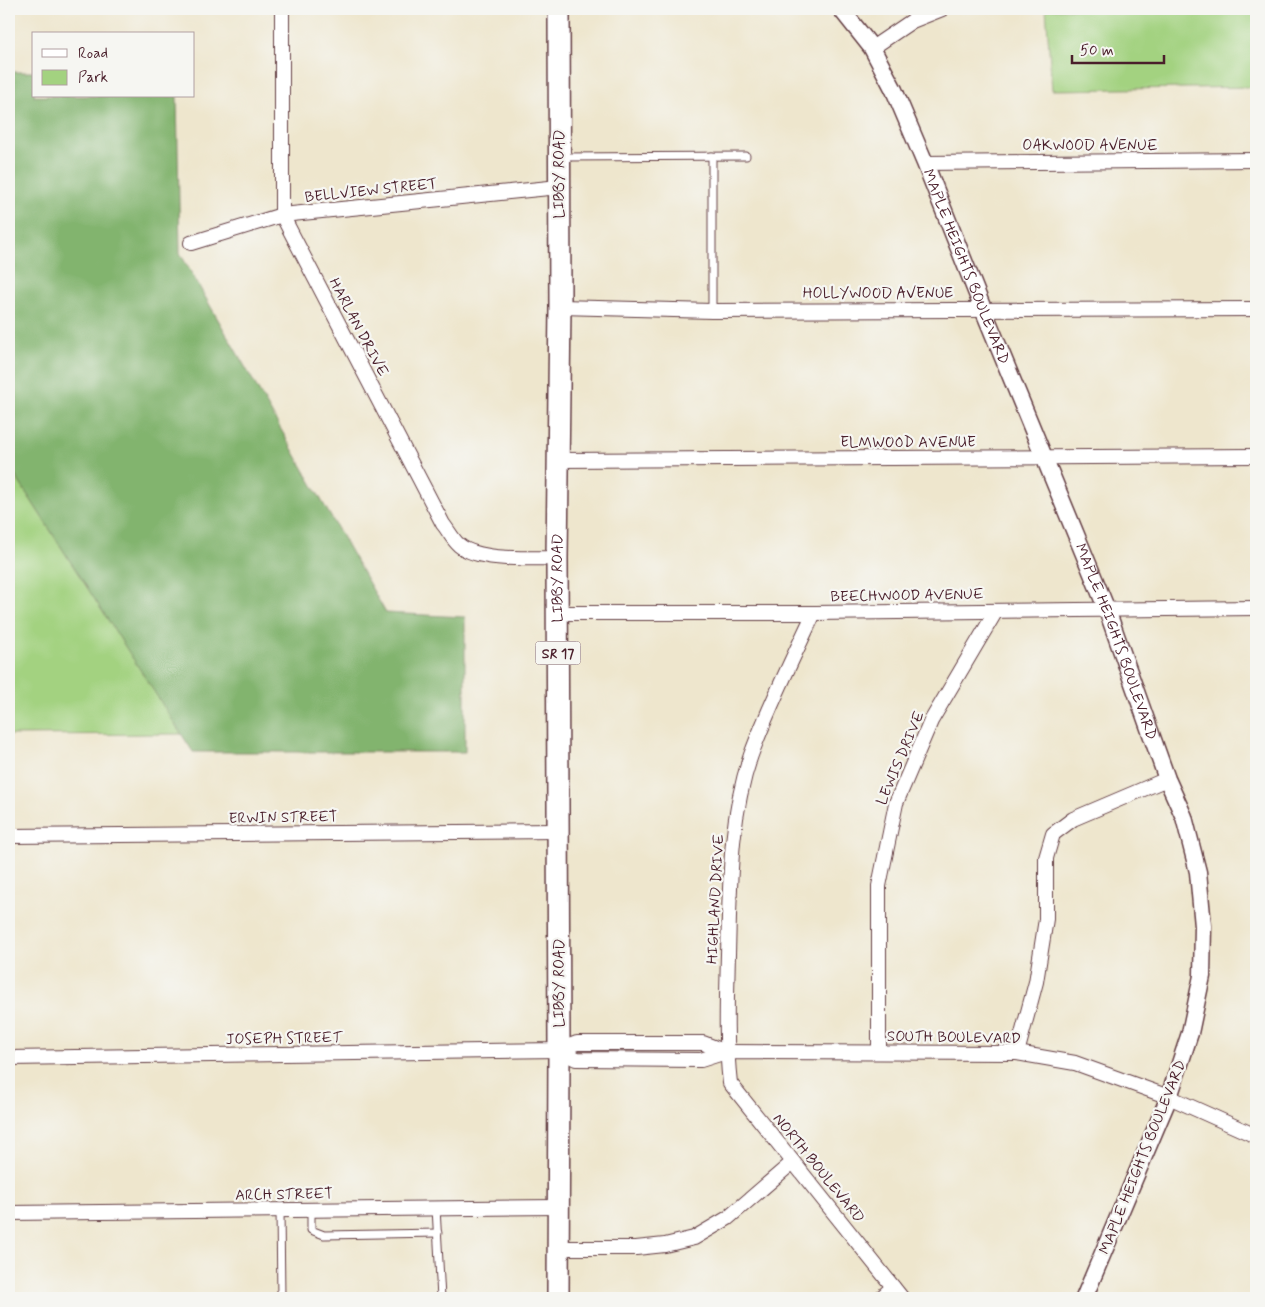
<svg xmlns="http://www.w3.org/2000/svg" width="1265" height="1307" font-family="Mynerve,sans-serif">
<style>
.green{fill:#a3d280;stroke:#767856}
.forest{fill:#82b46e;stroke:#666a4c}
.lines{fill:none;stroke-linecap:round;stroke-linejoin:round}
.service-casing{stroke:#633d43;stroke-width:9}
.minor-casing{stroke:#633d43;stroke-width:16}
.tertiary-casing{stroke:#633d43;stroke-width:19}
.primary-casing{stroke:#633d43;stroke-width:24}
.service{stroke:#fff;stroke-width:7}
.minor{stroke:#fff;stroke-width:14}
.tertiary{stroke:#fff;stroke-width:16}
.primary{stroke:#fff;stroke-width:21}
.labels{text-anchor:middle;stroke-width:4.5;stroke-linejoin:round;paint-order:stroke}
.shield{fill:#f6f6f2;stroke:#7e6067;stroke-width:1}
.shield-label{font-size:14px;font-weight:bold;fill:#4a1f2b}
.street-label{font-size:15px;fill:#4a1f2b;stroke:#f6f6f2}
</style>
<rect width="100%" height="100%" fill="#f6f6f2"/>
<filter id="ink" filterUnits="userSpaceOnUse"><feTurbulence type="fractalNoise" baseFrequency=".02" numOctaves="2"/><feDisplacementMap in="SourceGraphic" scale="10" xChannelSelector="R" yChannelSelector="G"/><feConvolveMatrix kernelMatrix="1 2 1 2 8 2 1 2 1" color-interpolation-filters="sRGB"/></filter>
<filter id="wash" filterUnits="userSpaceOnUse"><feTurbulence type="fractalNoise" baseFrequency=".0096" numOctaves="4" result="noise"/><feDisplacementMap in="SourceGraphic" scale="20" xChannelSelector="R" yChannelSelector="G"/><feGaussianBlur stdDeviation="1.12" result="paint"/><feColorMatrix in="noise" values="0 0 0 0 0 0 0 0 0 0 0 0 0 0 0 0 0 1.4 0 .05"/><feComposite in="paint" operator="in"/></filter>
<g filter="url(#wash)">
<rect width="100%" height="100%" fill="#eee6cd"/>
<g class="green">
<path d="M1046 9H1256V87L1052 90Z"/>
<path d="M9 466 182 734 9 735Z"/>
</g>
<path class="forest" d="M9 72H34V96H177L180 253 386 613 465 617V752H193L9 466Z"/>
</g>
<g filter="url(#ink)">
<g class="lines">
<g class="service-casing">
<g id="service">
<path d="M562 157 746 156"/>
<path d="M712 311V156"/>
<path d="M436 1208 441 1298"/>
<path d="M280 1210 281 1298"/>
<path d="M311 1210V1230L324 1235 438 1233"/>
</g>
</g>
<g class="minor-casing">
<g id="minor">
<path d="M282 9V215L443 524C448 530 453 540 459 545 479 562 532 558 557 558"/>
<path d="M872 48 912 21 942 9"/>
<path d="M925 163 1256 160"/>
<path d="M191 243 282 215 559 187"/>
<path d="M560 307 712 311 1256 309"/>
<path d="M559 460 1256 456"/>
<path d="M558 613H814L1256 608"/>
<path d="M814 613C792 660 769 706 751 755 729 819 730 887 728 954 727 997 725 1040 730 1083L902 1298"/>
<path d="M9 836 558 831"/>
<path d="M559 1050 576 1059 701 1060 726 1052 1017 1053 1075 1063 1169 1097 1256 1136"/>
<path d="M879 1052V886L896 803 931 721 996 611"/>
<path d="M1017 1053 1036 982 1046 919V858L1053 834 1073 819 1167 779"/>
<path d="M9 1058 559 1050 577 1043H703L726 1052"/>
<path d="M9 1213 559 1207"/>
<path d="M558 1248H636L665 1245 694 1238 728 1218 793 1162"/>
<path d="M881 1298 893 1287"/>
</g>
</g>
<g class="tertiary-casing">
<g id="tertiary">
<path id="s1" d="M841 9 872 48 894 90 925 163 983 309 1107 610 1167 779 1184 817 1198 872 1203 926 1202 976 1190 1033 1169 1097 1084 1298"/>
</g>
</g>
<g class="primary-casing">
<g id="primary">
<path id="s2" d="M558 1298 559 1050 557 558 560 307 559 9"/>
</g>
</g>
<use href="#service" class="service"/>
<use href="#minor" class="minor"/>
<use href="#tertiary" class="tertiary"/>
<use href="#primary" class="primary"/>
</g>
</g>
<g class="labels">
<rect class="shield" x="535.5" y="641.5" width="45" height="23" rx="4"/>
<g class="shield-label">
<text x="558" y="658">SR 17</text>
</g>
<g class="street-label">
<text x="1090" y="150">OAKWOOD AVENUE</text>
<text transform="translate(559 174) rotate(-90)" y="5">LIBBY ROAD</text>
<text transform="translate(371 190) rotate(-6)" y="5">BELLVIEW STREET</text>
<text dy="5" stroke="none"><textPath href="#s1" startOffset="288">MAPLE HEIGHTS BOULEVARD</textPath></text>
<text x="878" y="298">HOLLYWOOD AVENUE</text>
<text transform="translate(359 327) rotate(62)" y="5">HARLAN DRIVE</text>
<text x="908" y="447">ELMWOOD AVENUE</text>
<text dy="5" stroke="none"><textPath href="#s2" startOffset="720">LIBBY ROAD</textPath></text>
<text transform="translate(907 595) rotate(-1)" y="5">BEECHWOOD AVENUE</text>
<text dy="5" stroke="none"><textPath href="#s1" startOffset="692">MAPLE HEIGHTS BOULEVARD</textPath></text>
<text transform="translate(900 758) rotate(-67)" y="5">LEWIS DRIVE</text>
<text transform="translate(283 817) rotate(-1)" y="5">ERWIN STREET</text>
<text transform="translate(715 899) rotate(-87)" y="5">HIGHLAND DRIVE</text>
<text transform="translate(559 983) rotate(-90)" y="5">LIBBY ROAD</text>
<text transform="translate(954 1037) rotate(1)" y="5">SOUTH BOULEVARD</text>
<text transform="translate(284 1038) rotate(-1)" y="5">JOSEPH STREET</text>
<text transform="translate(1142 1157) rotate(-68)" y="5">MAPLE HEIGHTS BOULEVARD</text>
<text transform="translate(819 1168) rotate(51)" y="5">NORTH BOULEVARD</text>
<text transform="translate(284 1194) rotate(-1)" y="5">ARCH STREET</text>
</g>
</g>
<rect width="1265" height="1307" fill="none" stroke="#f6f6f2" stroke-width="30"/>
<rect x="32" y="32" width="162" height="65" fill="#f6f6f2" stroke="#b1a0a2"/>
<rect x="42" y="49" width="25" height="8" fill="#ffffff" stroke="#b1a0a2"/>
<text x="78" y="58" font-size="15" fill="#4a1f2b">Road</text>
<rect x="42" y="70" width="25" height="15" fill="#a3d280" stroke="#b1a0a2"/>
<text x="78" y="82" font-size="15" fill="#4a1f2b">Park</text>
<path d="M1072 55v8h92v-8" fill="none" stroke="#4a1f2b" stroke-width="2.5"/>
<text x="1080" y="55" font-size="15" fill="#4a1f2b" stroke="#f6f6f2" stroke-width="4" paint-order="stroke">50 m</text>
</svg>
